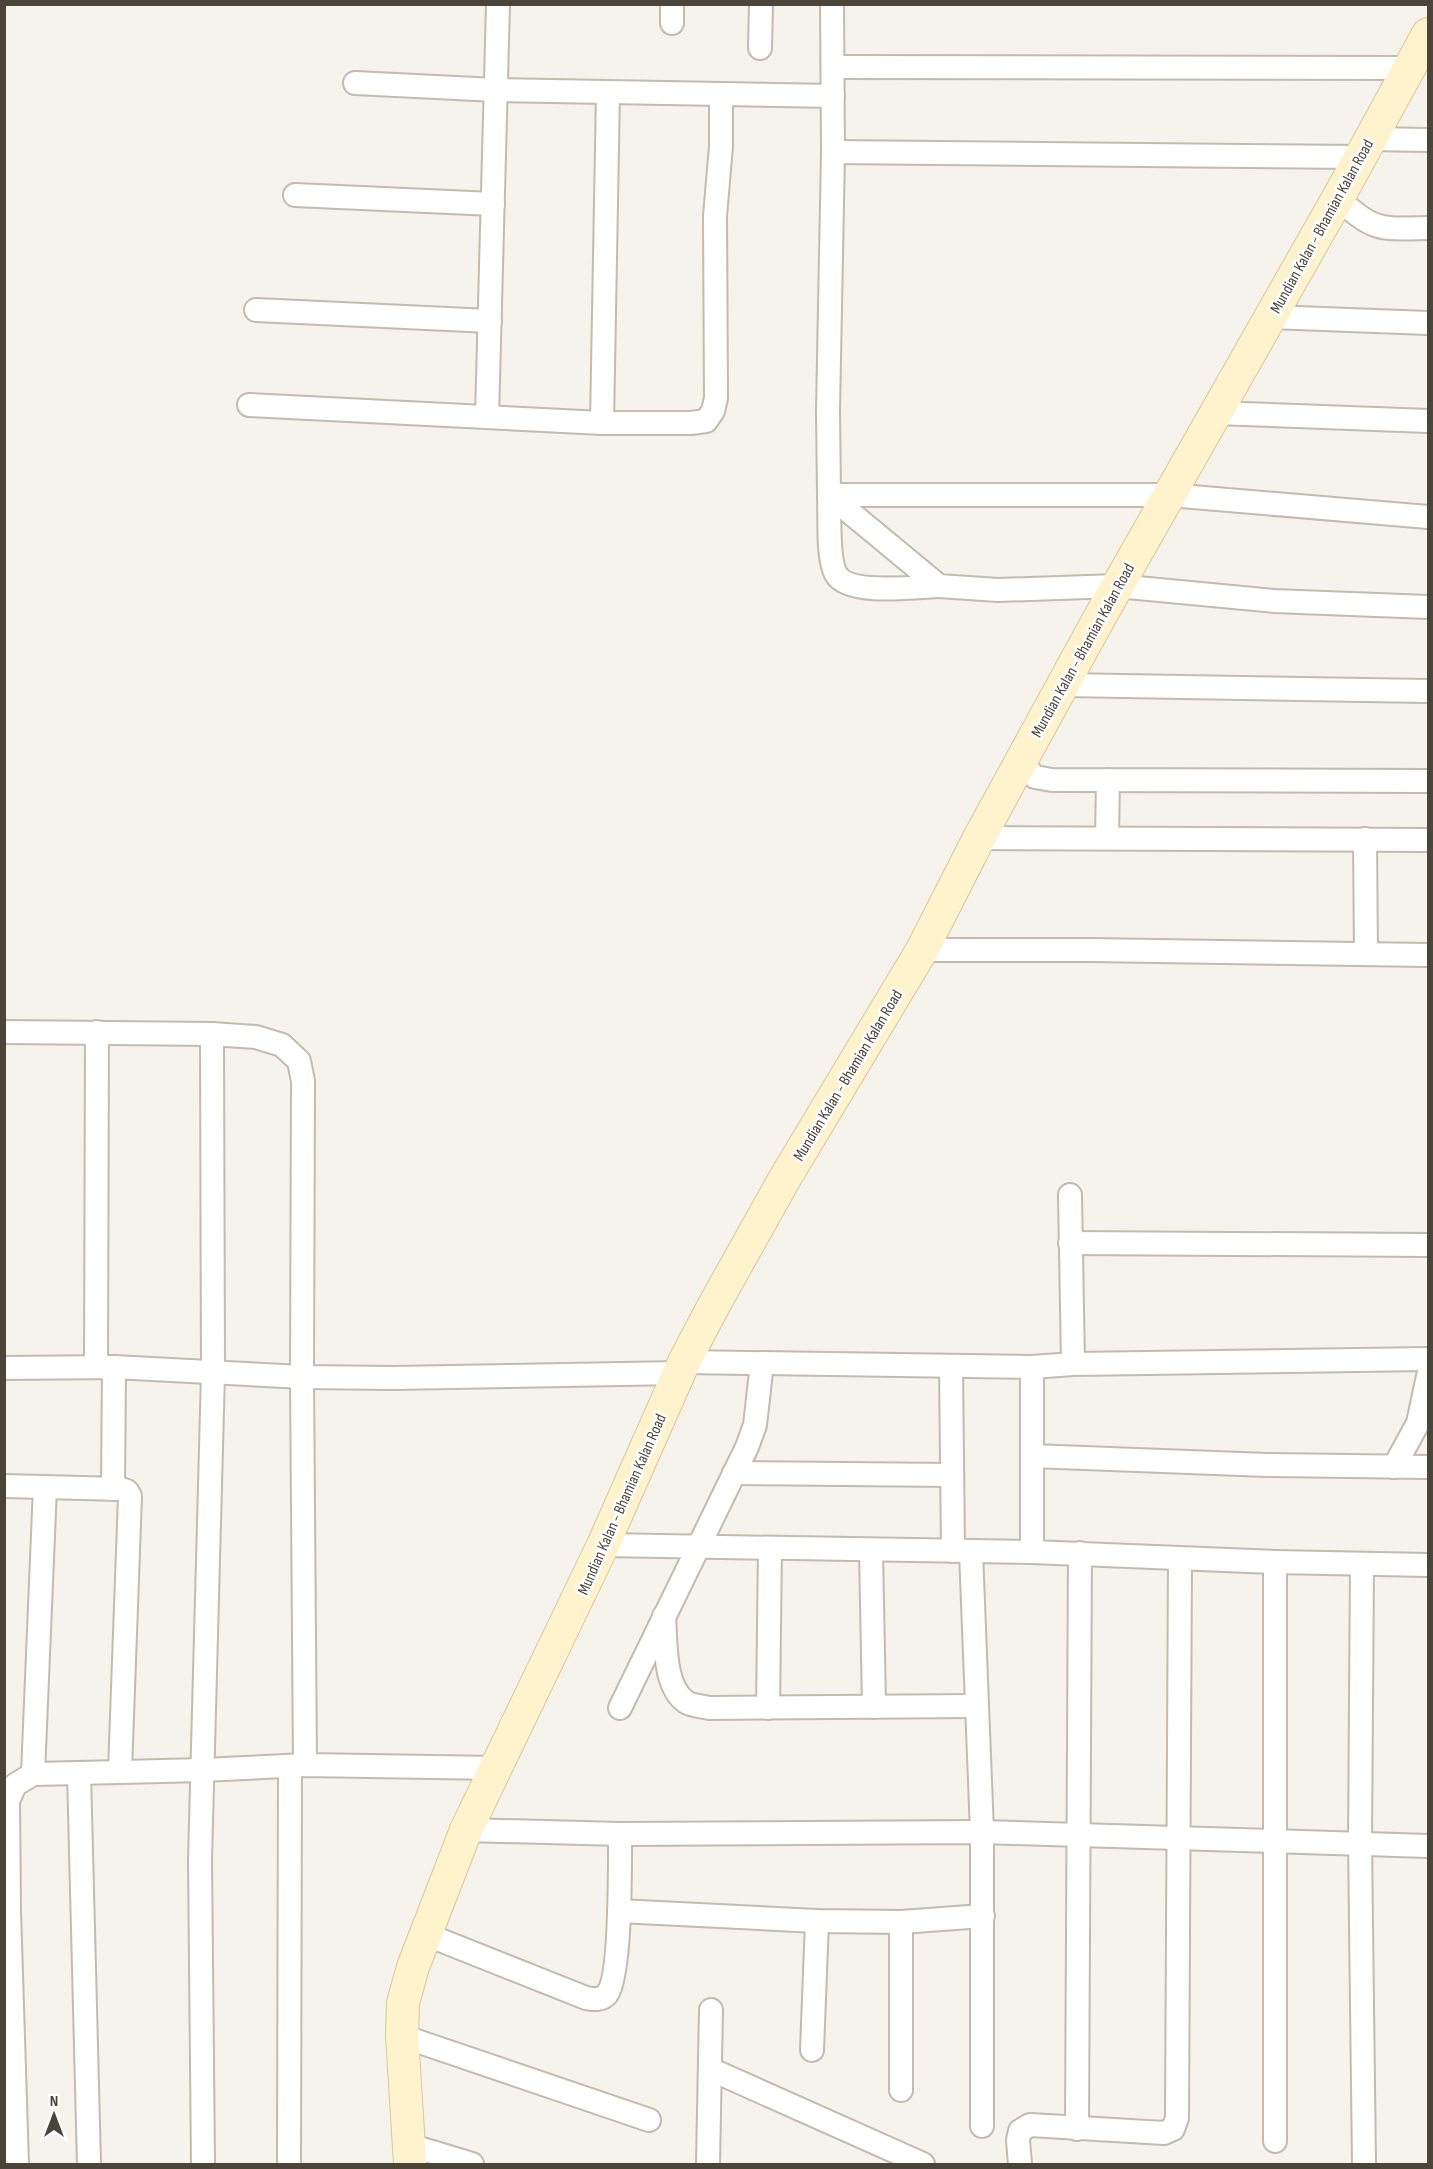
<svg xmlns="http://www.w3.org/2000/svg" width="1433" height="2169" font-family="'Sofia Sans Condensed',sans-serif">
<style>
.lines{fill:none;stroke-linecap:round;stroke-linejoin:round}
.street-casing{stroke:#c2bbae;stroke-width:26}
.secondary-casing{stroke:#d6c79b;stroke-width:34}
.street{stroke:#fff;stroke-width:22}
.secondary{stroke:#fff3cd;stroke-width:32}
.labels{text-anchor:middle;stroke-width:5;stroke-linejoin:round;paint-order:stroke}
.street-label{font-size:16px;fill:#4b4439;stroke:#fff}
</style>
<rect width="100%" height="100%" fill="#f6f3ec"/>
<g class="lines">
<g class="street-casing">
<g id="street">
<path d="M672 4V23"/>
<path d="M832 4 833 152 828 411 829 495 939 586 998 590 1117 586 1274 601 1428 607"/>
<path d="M760 48 761 4"/>
<path d="M833 67 1408 68"/>
<path d="M355 83 496 90 833 96"/>
<path d="M1370 139 1428 140"/>
<path d="M833 152 1360 157"/>
<path d="M295 195 493 204"/>
<path d="M1338 198C1373 232 1382 229 1428 228"/>
<path d="M256 310 490 321"/>
<path d="M1270 317 1428 323"/>
<path d="M249 405 602 423H691L706 421 713 411 716 398 715 216 721 146V95"/>
<path d="M1216 413 1428 421"/>
<path d="M487 417 498 4"/>
<path d="M602 423 608 92"/>
<path d="M939 586C916 587 848 596 836 574 827 559 830 514 829 495H1169L1428 517"/>
<path d="M1063 685 1428 691"/>
<path d="M1020 762 1035 777 1052 780 1428 781"/>
<path d="M979 838 1428 840"/>
<path d="M1107 838 1108 780"/>
<path d="M1365 839 1366 953"/>
<path d="M922 950H1091L1428 955"/>
<path d="M4 1032 212 1034 213 1373 200 1860 203 2164"/>
<path d="M212 1034 256 1037 282 1045 299 1061 303 1081 302 1377 305 1765"/>
<path d="M1070 1243 1428 1245"/>
<path d="M684 1362 1032 1367V1552L1275 1562 1428 1565"/>
<path d="M1073 1364 1428 1359"/>
<path d="M951 1366 953 1551"/>
<path d="M96 1367 97 1032"/>
<path d="M1032 1367 1073 1364 1070 1195"/>
<path d="M4 1368 114 1367 302 1377 393 1378 680 1373"/>
<path d="M1032 1456 1267 1465 1428 1467"/>
<path d="M1394 1467 1418 1423 1428 1376"/>
<path d="M734 1473 952 1475"/>
<path d="M4 1486 121 1489 127 1491 130 1496 120 1771"/>
<path d="M113 1489 114 1367"/>
<path d="M603 1545 1032 1552"/>
<path d="M871 1550 874 1707"/>
<path d="M971 1552 982 1832V2126"/>
<path d="M1362 1564 1360 1843 1364 2164"/>
<path d="M664 1616C666 1641 663 1686 686 1702 692 1706 702 1706 709 1708L976 1706"/>
<path d="M620 1708 747 1447 755 1425 762 1363"/>
<path d="M768 1708 770 1548"/>
<path d="M33 1774 45 1487"/>
<path d="M466 1830 620 1834 982 1832 1428 1846"/>
<path d="M619 1911 817 1921 901 1922 983 1916"/>
<path d="M901 1922V2090"/>
<path d="M425 1934 586 1998C593 1999 601 2001 607 1994 621 1977 620 1862 620 1834"/>
<path d="M402 2036 649 2120"/>
<path d="M812 2050 817 1921"/>
<path d="M710 2069 923 2164"/>
<path d="M1077 2129 1080 1553"/>
<path d="M1275 2141V1562"/>
<path d="M409 2145 472 2164"/>
<path d="M17 2164 9 1911 8 1801 15 1785 33 1774 79 1773"/>
<path d="M89 2164 79 1773 203 1770 305 1765 497 1768"/>
<path d="M289 2164 290 1767"/>
<path d="M708 2164 711 2010"/>
<path d="M1020 2164 1018 2140 1020 2131 1030 2125 1164 2133 1173 2129 1177 2118 1180 1559"/>
</g>
</g>
<g class="secondary-casing">
<path id="secondary" d="M410 2164 402 2036 403 2003 413 1967 466 1830 603 1545 684 1362 714 1305 785 1178 922 950 979 838 1101 615 1338 198 1428 34"/>
</g>
<use href="#street" class="street"/>
<use href="#secondary" class="secondary"/>
</g>
<g class="labels">
<g class="street-label">
<text transform="translate(1321 226) rotate(-61)" y="6">Mundian Kalan - Bhamian Kalan Road</text>
<text transform="translate(1082 650) rotate(-61)" y="6">Mundian Kalan - Bhamian Kalan Road</text>
<text transform="translate(847 1075) rotate(-59)" y="6">Mundian Kalan - Bhamian Kalan Road</text>
<text transform="translate(621 1504) rotate(-66)" y="6">Mundian Kalan - Bhamian Kalan Road</text>
</g>
</g>
<rect width="1433" height="2169" fill="none" stroke="#4b4439" stroke-width="12"/>
<g transform="translate(54 2115)" stroke="#ffffff" stroke-width="4.5" paint-order="stroke">
<path d="M0-4.5L10 22L0 15L-10 22Z" fill="#4b4439"/>
<text y="-9" font-size="16" font-weight="bold" text-anchor="middle" fill="#4b4439">N</text>
</g>
</svg>
